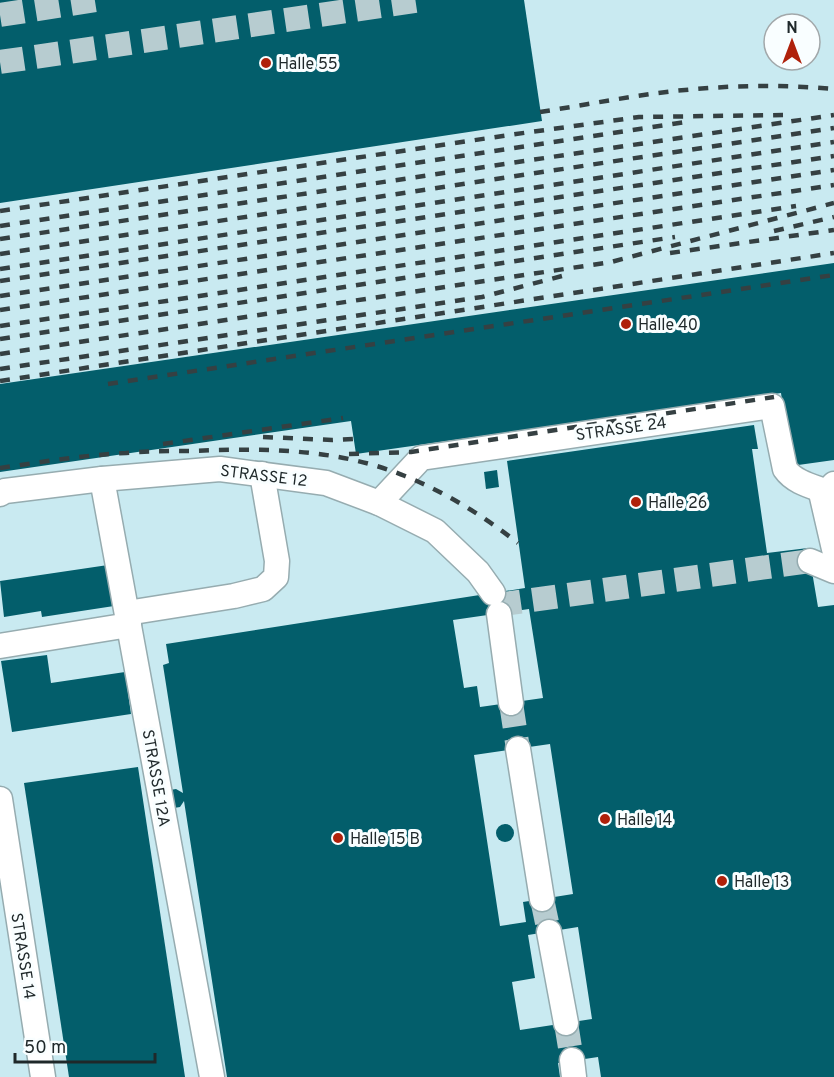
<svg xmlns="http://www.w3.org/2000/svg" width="834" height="1077" font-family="Overpass,sans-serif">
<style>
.built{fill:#c9eaf1;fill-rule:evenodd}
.building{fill:#035e6b;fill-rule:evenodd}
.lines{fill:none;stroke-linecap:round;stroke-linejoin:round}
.minor-tunnel{stroke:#b7ccd0;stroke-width:24;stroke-dasharray:24 12;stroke-linecap:butt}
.minor-casing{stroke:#96acb0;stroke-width:27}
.minor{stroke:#fff;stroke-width:24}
.rail{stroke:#354042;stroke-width:4.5;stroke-dasharray:10 10;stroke-linecap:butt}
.poi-dot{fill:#af210b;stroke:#f9feff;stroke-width:2}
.labels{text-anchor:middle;stroke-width:6;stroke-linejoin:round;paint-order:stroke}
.poi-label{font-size:16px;fill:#1f282a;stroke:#f9feff;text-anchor:start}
.street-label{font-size:16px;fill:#1f282a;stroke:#f9feff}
</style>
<rect width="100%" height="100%" fill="#ddf5f9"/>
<path class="built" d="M0 0H834V1077H0ZM774 24H810V60H774Z"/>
<g class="building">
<path d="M0 0H524L542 121 0 203Z"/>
<path d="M834 263V460L791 466 781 393 356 454 351 421 0 472V384Z"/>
<path d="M754 425 758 449H752L767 553 808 548 818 607 834 605V1077H601L598 1057 558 1063 560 1077H227L184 801 180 807 174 808 170 790 176 789 183 793 163 665 169 663 166 644 525 588 507 461ZM529 609 543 698 480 707 477 686 464 688 453 620ZM550 744 573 894 523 902 526 922 500 926 474 755ZM578 927 592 1019 520 1030 512 982 535 978 528 935Z"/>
<path d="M497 470 499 487 486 489 484 472Z"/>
<path d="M108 565 114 606 42 617 41 611 4 617 0 581Z"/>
<path d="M47 655 51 683 125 672 131 714 12 732 1 661Z"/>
<path d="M138 767 185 1077H69L24 783Z"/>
<circle cx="505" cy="833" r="9"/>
</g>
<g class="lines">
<g class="minor-tunnel">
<path d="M0 15 96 0"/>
<path d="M0 62 422 0"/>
<path d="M497 605 810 561"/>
<path d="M511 703 518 749"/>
<path d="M542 899 549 932"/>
<path d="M566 1023 572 1060"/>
</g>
<g class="minor-casing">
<g id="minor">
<path d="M102 479 212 1077"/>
<path d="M834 484 822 497 834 549"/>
<path d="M0 494 5 491 102 479 220 469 326 483 379 503 435 531 478 572 493 593"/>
<path d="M379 503 421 458 772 406 785 469C794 482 811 486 825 491"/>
<path d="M810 561 834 571"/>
<path d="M127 613 234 596 263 589 276 577 277 561 262 474"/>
<path d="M499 614 511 703"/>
<path d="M0 646 129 625"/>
<path d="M518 749 542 899"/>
<path d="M0 799 43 1077"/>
<path d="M549 932 566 1023"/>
<path d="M572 1060 574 1077"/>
</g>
</g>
<use href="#minor" class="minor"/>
<g class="rail">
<path d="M540 112C592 104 644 93 696 89 742 85 788 85 834 89"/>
<path d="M0 211 509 135 639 117 783 115"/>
<path d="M0 226 685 122"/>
<path d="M774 231 834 217"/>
<path d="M0 239 834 115"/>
<path d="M670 253 834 230"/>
<path d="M0 254 834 128"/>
<path d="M0 269 834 142"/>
<path d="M0 281 834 156"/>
<path d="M0 296 834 170"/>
<path d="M0 310 834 185"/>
<path d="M0 326 796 206"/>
<path d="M0 339 675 237"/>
<path d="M0 354 611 262 834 203"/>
<path d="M0 369 482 297 562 276"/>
<path d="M0 381 834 253"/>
<path d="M108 384 834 275"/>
<path d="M263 437 332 440 354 439"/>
<path d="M163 444 343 418"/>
<path d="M349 454 411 452 774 397"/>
<path d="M0 468C42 462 84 455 126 453 148 451 169 451 190 451 262 448 337 448 405 476 447 493 483 516 518 543"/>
</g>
</g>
<g class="poi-dot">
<circle cx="266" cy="63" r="6"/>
<circle cx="626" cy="324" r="6"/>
<circle cx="636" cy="502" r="6"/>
<circle cx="605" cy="819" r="6"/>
<circle cx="338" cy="838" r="6"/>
<circle cx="722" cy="881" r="6"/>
</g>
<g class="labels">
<g class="poi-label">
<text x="278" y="69">Halle 55</text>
<text x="638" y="330">Halle 40</text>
<text x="648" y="508">Halle 26</text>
<text x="617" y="825">Halle 14</text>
<text x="350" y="844">Halle 15 B</text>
<text x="734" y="887">Halle 13</text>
</g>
<g class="street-label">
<text transform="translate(621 428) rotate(-8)" y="6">STRASSE 24</text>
<text transform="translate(264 475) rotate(7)" y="6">STRASSE 12</text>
<text transform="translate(157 778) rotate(80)" y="6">STRASSE 12A</text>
<text transform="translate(24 956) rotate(81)" y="6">STRASSE 14</text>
</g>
</g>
<g transform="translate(792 42)"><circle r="28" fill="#f9feff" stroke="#a2a8aa" stroke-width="1.5"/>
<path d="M0-4.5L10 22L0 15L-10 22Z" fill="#af210b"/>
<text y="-9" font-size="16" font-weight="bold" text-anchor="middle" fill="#1f282a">N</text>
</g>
<path d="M15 1053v9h140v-9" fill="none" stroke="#1f282a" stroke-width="3"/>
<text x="24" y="1053" font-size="18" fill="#1f282a" stroke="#f9feff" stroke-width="4.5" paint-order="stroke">50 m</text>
</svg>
